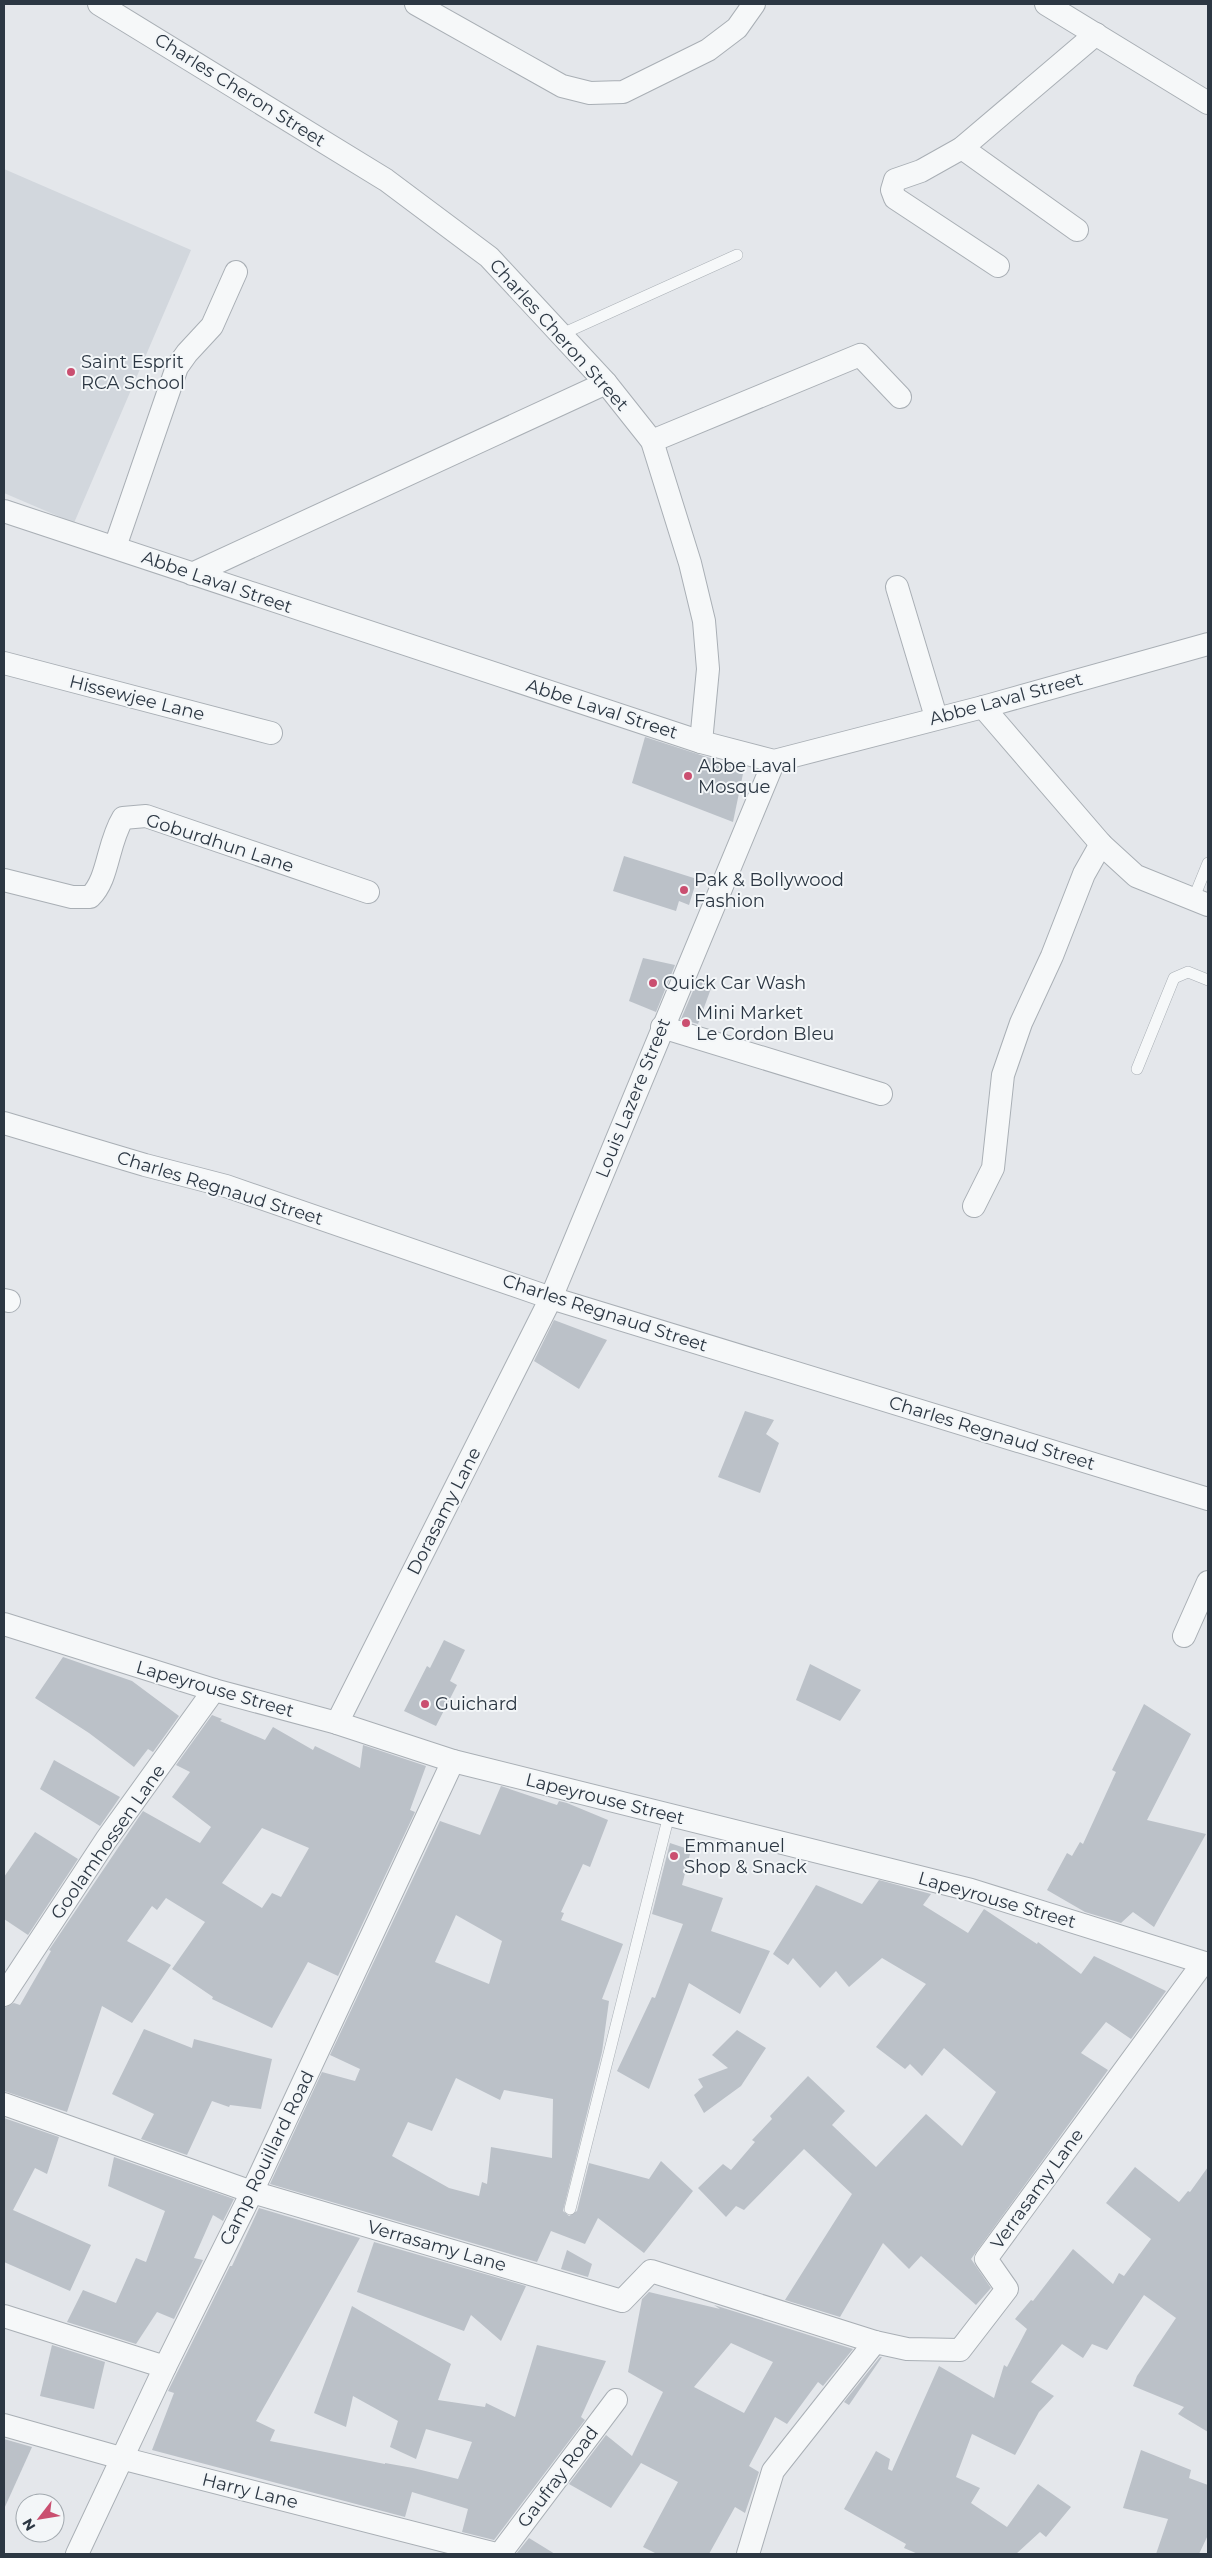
<svg xmlns="http://www.w3.org/2000/svg" width="1212" height="2558" font-family="Montserrat,sans-serif">
<style>
.built{fill:#d2d7dd}
.building{fill:#bbc1c8;fill-rule:evenodd}
.lines{fill:none;stroke-linecap:round;stroke-linejoin:round}
.service-casing{stroke:#a9afb5;stroke-width:12}
.minor-casing{stroke:#a9afb5;stroke-width:24}
.service{stroke:#f6f8f9;stroke-width:11}
.minor{stroke:#f6f8f9;stroke-width:22}
.poi-dot{fill:#ca4f70;stroke:#f3f6f8;stroke-width:2}
.labels{text-anchor:middle;stroke-width:4;stroke-linejoin:round;paint-order:stroke}
.street-label{font-size:18px;fill:#2c3743;stroke:#f3f6f8}
.poi-label{font-size:18px;fill:#2c3743;stroke:#f3f6f8;text-anchor:start}
</style>
<rect width="100%" height="100%" fill="#e4e7eb"/>
<path class="built" d="M4 169 191 250 74 523 4 493Z"/>
<g class="building">
<path d="M645 737 744 769 733 822 632 783Z"/>
<path d="M624 856 697 879 689 905 679 901 676 911 613 891Z"/>
<path d="M643 958 675 965 656 1012 629 1001Z"/>
<path d="M699 977 713 983 698 1024 681 1019Z"/>
<path d="M554 1320 607 1340 579 1389 534 1361Z"/>
<path d="M745 1411 774 1420 766 1434 779 1443 760 1493 718 1477Z"/>
<path d="M444 1640 465 1650 450 1681 457 1685 436 1726 404 1711 427 1666 430 1668Z"/>
<path d="M63 1657 132 1681 179 1716 153 1752 148 1749 134 1767 89 1733 35 1698Z"/>
<path d="M810 1664 861 1690 840 1721 796 1700Z"/>
<path d="M1144 1704 1191 1734 1147 1820 1206 1834 1154 1927 1133 1912 1121 1923 1085 1912 1047 1890 1067 1853 1072 1856 1080 1842 1083 1844 1116 1772 1112 1770Z"/>
<path d="M212 1715 222 1719 220 1721 265 1740 273 1727 313 1750 315 1746 360 1768 363 1745 426 1766 410 1810 415 1812 338 1976 308 1962 272 2028 212 1999 213 1997 172 1969 205 1922 166 1898 157 1910 152 1906 127 1941 171 1965 132 2023 102 2006 67 2112 4 2091V2008L14 2003 20 2005 51 1951 49 1950 143 1811 200 1843 211 1827 172 1797 190 1772 176 1765ZM262 1828 309 1848 281 1897 272 1893 262 1908 222 1883Z"/>
<path d="M54 1760 120 1797 100 1826 40 1789Z"/>
<path d="M501 1786 557 1805 559 1801 567 1803 608 1820 590 1867 583 1864 561 1912 564 1913 561 1920 623 1944 602 1999 609 2001 602 2052 563 2211 569 2216 577 2211 589 2163 649 2179 661 2161 693 2191 644 2253 598 2218 585 2244 551 2231 537 2262 270 2184 322 2072 355 2081 360 2069 330 2055 440 1821 480 1835ZM456 1915 502 1941 489 1984 435 1962ZM456 2078 500 2100 504 2090 553 2099 552 2158 491 2147 487 2184 482 2182 479 2196 449 2188 392 2156 408 2122 432 2131Z"/>
<path d="M35 1832 78 1859 28 1935 4 1919V1877Z"/>
<path d="M670 1843 691 1850 682 1885 723 1898 711 1931 770 1951 740 2014 689 1983 649 2089 617 2071 652 1997 655 1998 683 1924 652 1914Z"/>
<path d="M879 1880 931 1894 923 1905 968 1933 984 1909 1037 1944 1038 1942 1081 1974 1094 1956 1166 1991 1131 2039 1106 2022 1081 2053 1108 2070 971 2259 991 2288 976 2305 921 2256 909 2269 883 2243 840 2317 785 2300 852 2194 804 2149 744 2210 736 2206 726 2217 698 2188 723 2164 731 2170 755 2142 752 2140 772 2119 770 2116 808 2076 845 2111 832 2125 876 2167 926 2114 962 2146 996 2092 944 2048 922 2076 910 2064 905 2069 876 2047 926 1984 882 1958 849 1987 836 1971 820 1988 793 1958 788 1965 773 1954 816 1885 862 1904Z"/>
<path d="M144 2029 192 2048 194 2039 272 2059 261 2109 230 2105 229 2107 212 2101 187 2155 141 2139 154 2114 112 2094Z"/>
<path d="M737 2030 766 2048 741 2086 704 2113 694 2095 703 2087 698 2079 728 2068 712 2055Z"/>
<path d="M4 2118 59 2137 47 2174 35 2168 13 2210 91 2245 70 2291 4 2262Z"/>
<path d="M114 2157 234 2199 223 2221 213 2215 194 2258 203 2260 174 2319 157 2312 136 2344 67 2322 83 2290 116 2303 136 2258 146 2262 165 2211 108 2186Z"/>
<path d="M1135 2167 1179 2202 1188 2191 1190 2192 1208 2167V2432L1178 2414 1184 2407 1133 2386 1137 2376 1176 2318 1144 2295 1107 2350 1092 2344 1083 2358 1062 2344 1031 2382 1054 2396 1039 2412 1015 2455 972 2434 956 2477 980 2488 971 2503 1007 2527 1038 2484 1071 2507 1046 2537 1040 2532 1016 2554H918L904 2548 906 2544 844 2509 876 2451 890 2459 888 2469 892 2471 939 2366 994 2398 1004 2365 1007 2367 1027 2329 1015 2319 1031 2300 1033 2301 1073 2249 1113 2284 1119 2273 1124 2276 1151 2239 1106 2203Z"/>
<path d="M259 2208 360 2238 256 2421 275 2430 270 2441 385 2464V2463L413 2468 458 2479 472 2442 426 2429 416 2459 390 2447 398 2421 353 2396 346 2427 314 2413 352 2306 451 2364 438 2400 485 2407 486 2403 515 2417 537 2345 606 2361 581 2417 585 2420 494 2540 462 2532 468 2509 412 2492 405 2517 152 2450 174 2393 168 2391 230 2266H232Z"/>
<path d="M374 2242 526 2286 501 2341 471 2315 464 2331 357 2292Z"/>
<path d="M567 2250 592 2264 588 2277 561 2269Z"/>
<path d="M649 2292 720 2309 714 2305 853 2349 823 2386 818 2382 787 2424 775 2417 749 2466 759 2472 745 2513 735 2507 709 2554H657L643 2547 678 2482 641 2463 611 2508 569 2484 606 2435 632 2456 663 2392 628 2372 642 2299ZM731 2343 773 2362 744 2413 694 2387Z"/>
<path d="M52 2345 105 2362 94 2409 40 2396Z"/>
<path d="M880 2357H882L849 2405 844 2402Z"/>
<path d="M4 2439 32 2447 4 2509Z"/>
<path d="M1141 2450 1191 2470 1189 2478 1208 2485V2535L1199 2554H1156L1168 2519 1123 2508Z"/>
<path d="M529 2538 555 2554H516Z"/>
</g>
<g class="lines">
<g class="service-casing">
<g id="service">
<path d="M562 334 737 255"/>
<path d="M1193 900 1208 863"/>
<path d="M1137 1069 1174 978 1188 972 1208 980"/>
<path d="M570 2209 669 1815"/>
</g>
</g>
<g class="minor-casing">
<g id="minor">
<path d="M99 4 386 180 489 257 606 383 652 441 690 563 704 621 708 669 701 742"/>
<path d="M416 4 562 86 590 93 623 92 708 50 737 28 754 4"/>
<path d="M1046 4 1208 103"/>
<path d="M962 148 1077 230"/>
<path d="M998 266 895 198 892 190 895 180 921 171 962 148 1096 34"/>
<path d="M652 441 860 355 900 397"/>
<path d="M4 511 701 742 774 761 983 707 1208 644"/>
<path d="M115 547 177 367 187 353 212 326 236 272"/>
<path d="M192 574 606 383"/>
<path d="M897 587 936 717"/>
<path d="M4 663 271 733"/>
<path d="M983 707 1101 844 1136 876 1208 905"/>
<path d="M4 880 72 897H90C109 879 107 844 123 818L146 816 368 892"/>
<path d="M662 1027 881 1094"/>
<path d="M4 1123 145 1165 226 1186 551 1298 1208 1499"/>
<path d="M974 1206 993 1168 1003 1075 1021 1023 1052 956 1084 874 1101 844"/>
<path d="M4 1300 9 1301"/>
<path d="M4 1624 214 1690 337 1723 453 1761 971 1890 1208 1964"/>
<path d="M1184 1636 1208 1582"/>
<path d="M337 1723 551 1298 774 761"/>
<path d="M4 1995 106 1840 214 1690"/>
<path d="M4 2104 252 2192 622 2301 651 2271 875 2342 907 2349 960 2350 1007 2289 986 2259 1203 1963"/>
<path d="M4 2316 165 2367"/>
<path d="M4 2425 121 2458 496 2554"/>
<path d="M77 2554 165 2367 252 2192 453 1761"/>
<path d="M500 2554 616 2400"/>
<path d="M748 2554 773 2471 875 2342"/>
</g>
</g>
<use href="#service" class="service"/>
<use href="#minor" class="minor"/>
</g>
<g class="poi-dot">
<circle cx="71" cy="372" r="5"/>
<circle cx="688" cy="776" r="5"/>
<circle cx="684" cy="890" r="5"/>
<circle cx="653" cy="983" r="5"/>
<circle cx="686" cy="1023" r="5"/>
<circle cx="425" cy="1704" r="5"/>
<circle cx="674" cy="1856" r="5"/>
</g>
<g class="labels">
<g class="street-label">
<text transform="translate(240 90) rotate(32)" y="6">Charles Cheron Street</text>
<text transform="translate(559 335) rotate(48)" y="6">Charles Cheron Street</text>
<text transform="translate(217 582) rotate(19)" y="6">Abbe Laval Street</text>
<text transform="translate(137 698) rotate(14)" y="6">Hissewjee Lane</text>
<text transform="translate(1006 699) rotate(-15)" y="6">Abbe Laval Street</text>
<text transform="translate(602 709) rotate(18)" y="6">Abbe Laval Street</text>
<text transform="translate(220 843) rotate(18)" y="6">Goburdhun Lane</text>
<text transform="translate(633 1098) rotate(-68)" y="6">Louis Lazere Street</text>
<text transform="translate(220 1188) rotate(17)" y="6">Charles Regnaud Street</text>
<text transform="translate(605 1313) rotate(18)" y="6">Charles Regnaud Street</text>
<text transform="translate(992 1433) rotate(17)" y="6">Charles Regnaud Street</text>
<text transform="translate(444 1511) rotate(-63)" y="6">Dorasamy Lane</text>
<text transform="translate(215 1689) rotate(16)" y="6">Lapeyrouse Street</text>
<text transform="translate(605 1799) rotate(14)" y="6">Lapeyrouse Street</text>
<text transform="translate(108 1842) rotate(-55)" y="6">Goolamhossen Lane</text>
<text transform="translate(997 1900) rotate(16)" y="6">Lapeyrouse Street</text>
<text transform="translate(267 2158) rotate(-64)" y="6">Camp Rouillard Road</text>
<text transform="translate(1037 2189) rotate(-54)" y="6">Verrasamy Lane</text>
<text transform="translate(437 2246) rotate(16)" y="6">Verrasamy Lane</text>
<text transform="translate(558 2477) rotate(-53)" y="6">Gaufray Road</text>
<text transform="translate(250 2491) rotate(14)" y="6">Harry Lane</text>
</g>
<g class="poi-label">
<text x="81" y="368">Saint Esprit<tspan x="81" dy="21">RCA School</tspan></text>
<text x="698" y="772">Abbe Laval<tspan x="698" dy="21">Mosque</tspan></text>
<text x="694" y="886">Pak &amp; Bollywood<tspan x="694" dy="21">Fashion</tspan></text>
<text x="663" y="989">Quick Car Wash</text>
<text x="696" y="1019">Mini Market<tspan x="696" dy="21">Le Cordon Bleu</tspan></text>
<text x="435" y="1710">Guichard</text>
<text x="684" y="1852">Emmanuel<tspan x="684" dy="21">Shop &amp; Snack</tspan></text>
</g>
</g>
<rect width="1212" height="2558" fill="none" stroke="#2c3743" stroke-width="10"/>
<g transform="translate(40 2518) rotate(239)"><circle r="24" fill="#f3f6f8" stroke="#a3aab0"/>
<path d="M0-4L9 19L0 12L-9 19Z" fill="#ca4f70"/>
<text y="-8" font-size="14" font-weight="bold" text-anchor="middle" fill="#2c3743">N</text>
</g>
</svg>
